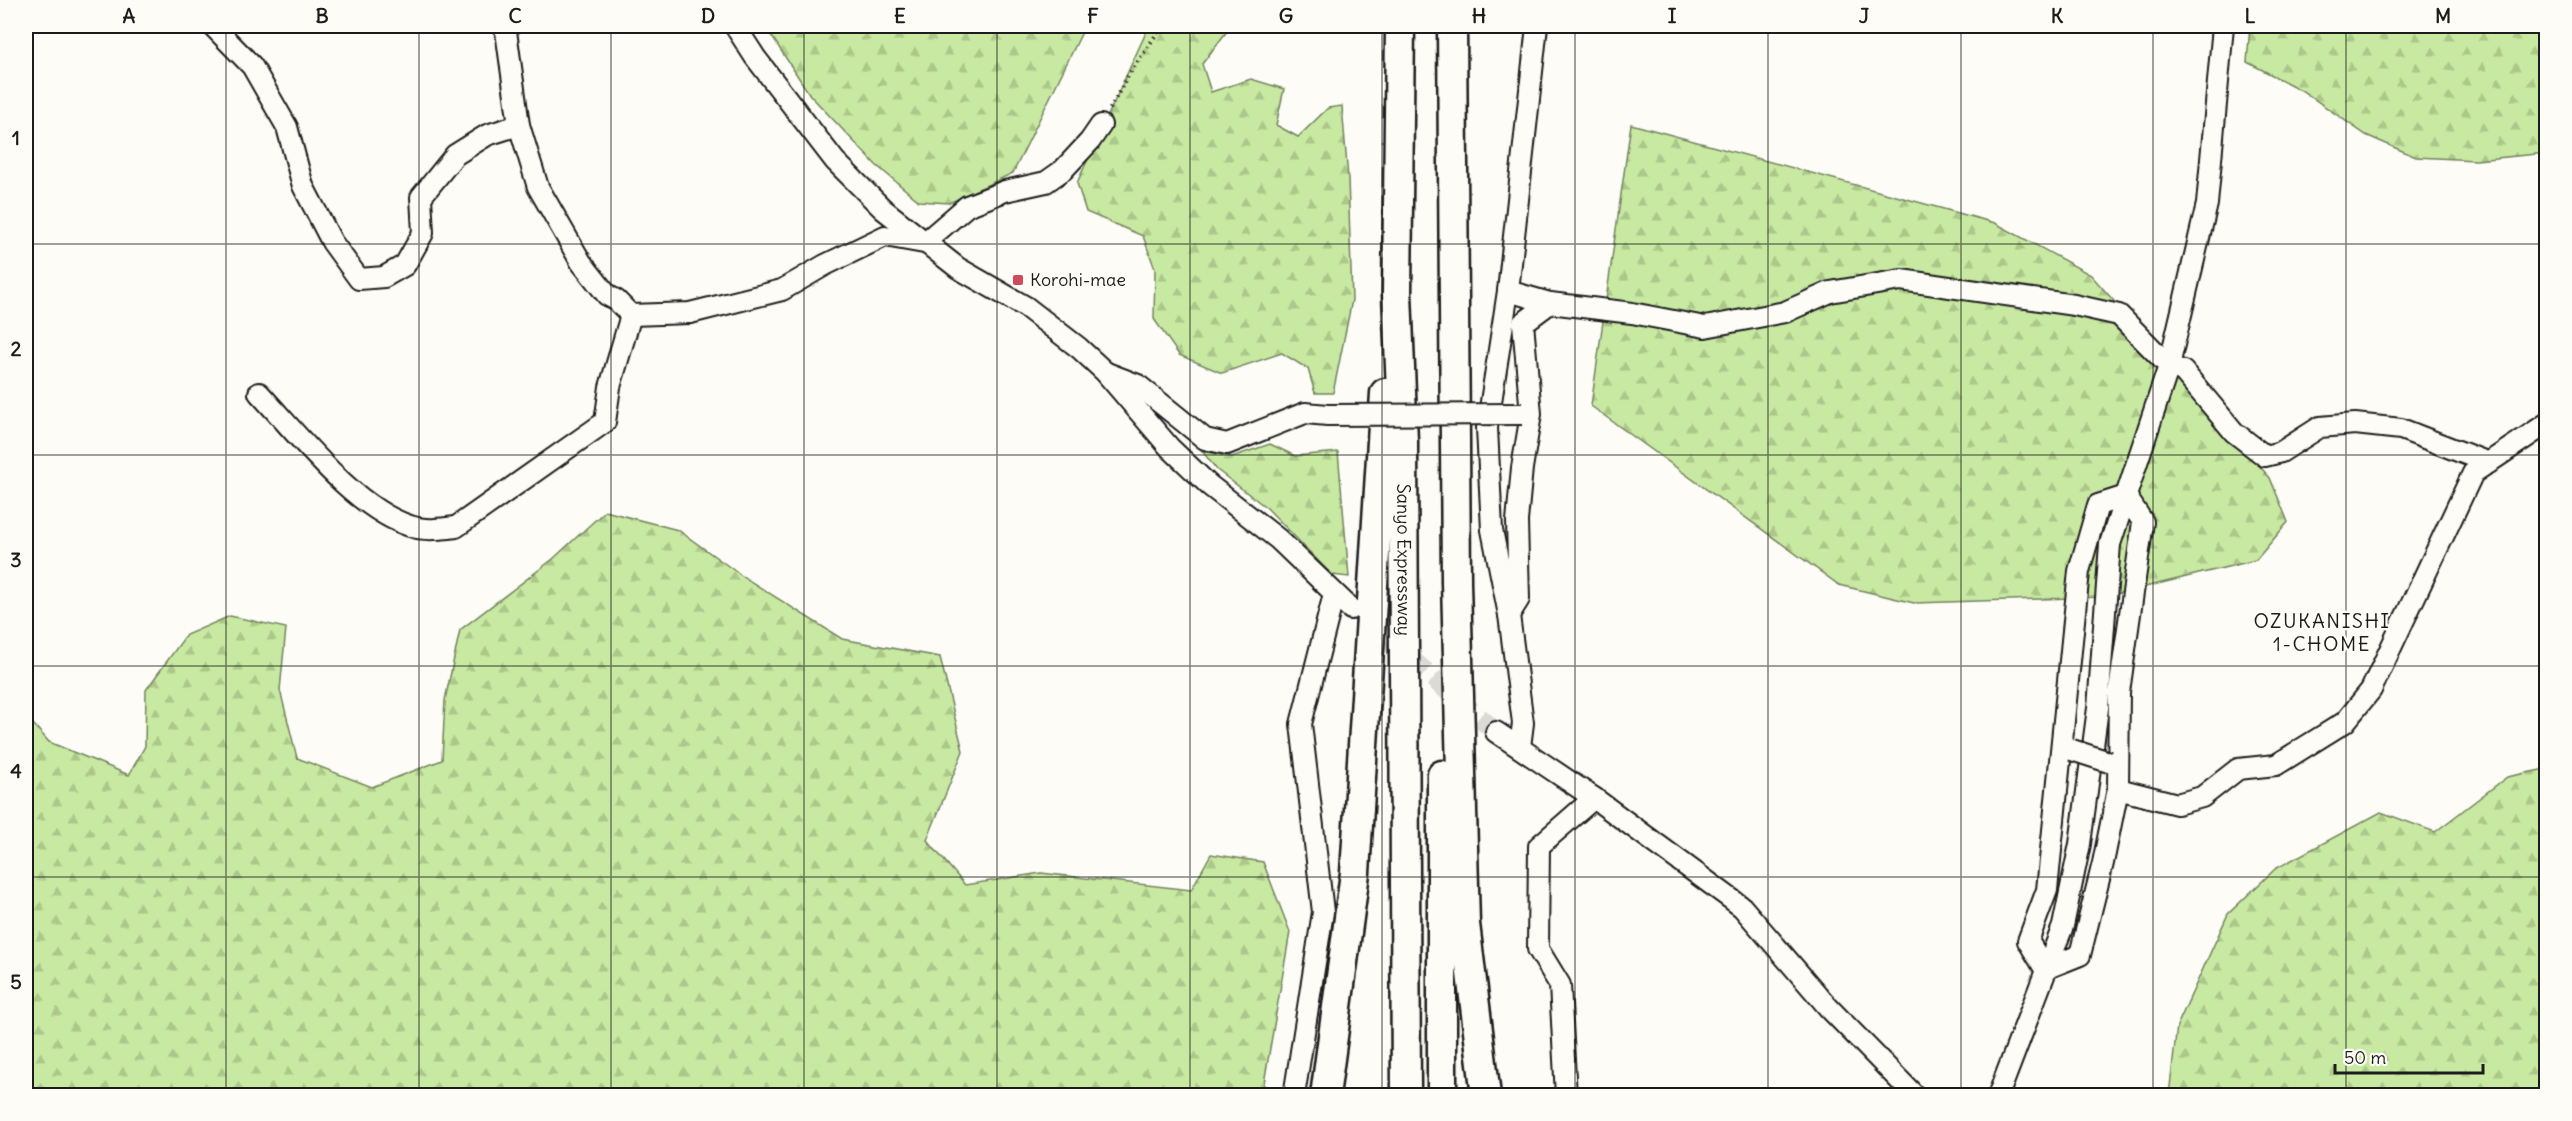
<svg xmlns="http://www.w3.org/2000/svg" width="2572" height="1121" font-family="Delius,sans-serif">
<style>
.forest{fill:url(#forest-firs);stroke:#72825e;stroke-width:1.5}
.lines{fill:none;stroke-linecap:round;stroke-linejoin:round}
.minor-tunnel{stroke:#dbdad6;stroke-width:20;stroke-dasharray:20 10;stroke-linecap:butt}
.minor-casing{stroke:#1c1c1c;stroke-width:24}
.highway-casing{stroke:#1c1c1c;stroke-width:33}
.path{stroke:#1c1c1c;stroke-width:4;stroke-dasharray:1.5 4.5;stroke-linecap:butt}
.minor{stroke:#fdfcf7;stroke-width:20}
.highway{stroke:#fdfcf7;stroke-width:28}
.minor-bridge-casing{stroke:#1c1c1c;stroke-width:24;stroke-linecap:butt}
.minor-bridge{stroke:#fdfcf7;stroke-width:20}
.grid{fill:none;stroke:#1c1c1c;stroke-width:1.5;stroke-opacity:0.55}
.poi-dot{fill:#d1495b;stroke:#fdfcf7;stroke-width:2}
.labels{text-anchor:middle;stroke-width:4.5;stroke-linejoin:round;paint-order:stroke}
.poi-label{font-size:18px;fill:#1c1c1c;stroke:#fdfcf7;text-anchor:start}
.street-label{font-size:18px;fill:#1c1c1c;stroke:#fdfcf7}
.neighbourhood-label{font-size:20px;letter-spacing:1.5px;fill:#1c1c1c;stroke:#fdfcf7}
.neatline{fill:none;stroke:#1c1c1c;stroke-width:2}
.grid-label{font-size:20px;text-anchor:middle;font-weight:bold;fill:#1c1c1c}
</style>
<defs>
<pattern id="forest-firs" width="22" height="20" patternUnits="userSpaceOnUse" patternTransform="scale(1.5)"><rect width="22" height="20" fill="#c8e9a1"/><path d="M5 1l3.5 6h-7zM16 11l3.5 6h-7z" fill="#abc78a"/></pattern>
</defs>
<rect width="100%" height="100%" fill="#fdfcf7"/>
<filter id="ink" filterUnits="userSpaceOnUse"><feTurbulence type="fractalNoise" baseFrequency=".0167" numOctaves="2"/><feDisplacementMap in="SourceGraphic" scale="12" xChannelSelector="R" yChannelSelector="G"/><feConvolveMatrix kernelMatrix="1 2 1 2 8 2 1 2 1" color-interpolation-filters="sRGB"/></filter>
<g filter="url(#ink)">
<g class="forest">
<path d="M765 26H1085L1013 173 949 203 919 201 876 165 810 95Z"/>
<path d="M1149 26H1231L1202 64 1211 92 1251 79 1284 89 1276 125 1298 137 1328 108 1342 106 1348 178 1352 300 1333 393H1315L1308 369 1282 353 1222 373 1179 355 1154 319 1155 269 1143 236 1086 212 1077 183Z"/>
<path d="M2250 26H2546V153L2476 160 2416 157 2366 135 2301 90 2247 62Z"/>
<path d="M1631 124 1995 223 2091 275 2270 478 2288 522 2256 560 2104 597 1914 603 1839 585 1591 406Z"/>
<path d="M26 174 35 211 26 232Z"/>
<path d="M1270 444 1295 456 1338 452 1349 577 1332 575 1267 508 1217 470 1202 451 1232 457Z"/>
<path d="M605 511 678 530 742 576 842 639 940 657 963 751 927 840 965 885 1041 873 1191 890 1211 854 1263 862 1290 932 1262 1095H26V716L49 742 129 775 145 746 146 690 186 635 230 616 286 628 280 690 297 758 372 787 442 760 445 700 460 630 553 559Z"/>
<path d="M2546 769V1095H2169L2177 1026 2228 914 2275 869 2381 812 2435 832 2507 777Z"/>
</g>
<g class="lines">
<path class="minor-tunnel" d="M1365 620 1496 732"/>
<g class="minor-casing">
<g id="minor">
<path d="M213 26 252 66 287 127 303 186 332 242 359 279 384 277 405 265 423 233 421 197 455 155 487 135 519 125"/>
<path d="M503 26 506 31 519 125 538 187 581 262 607 295 616 300 631 315 690 313 782 290 825 265 885 236 924 243 967 206 1005 191 1046 182 1063 170 1090 141 1101 125"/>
<path d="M735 26 755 57 835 161 883 209 958 268 1026 307 1079 348 1105 372 1170 448 1209 485 1278 539 1351 609"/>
<path d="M1508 291 1550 303 1632 313 1705 327 1785 312 1830 292 1901 280 2074 305 2119 315 2169 366 2183 371 2234 432 2265 456 2281 452 2320 427 2355 424 2401 429 2489 463"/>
<path d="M1107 373 1138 385 1205 439 1227 444 1305 413 1328 415"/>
<path d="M259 393C299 436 354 508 410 526 424 531 441 529 456 527L605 422 610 387 631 315"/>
<path d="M2126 496 2143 522 2119 692 2118 789 2103 863 2080 955 2045 969 2028 941 2047 890 2079 571 2098 505Z"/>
<path d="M1509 615 1519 599 1517 521 1522 468 1531 414 1523 323 1550 303"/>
<path d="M1496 732 1594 798 1742 907 1828 1007 1915 1096"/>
<path d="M1520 747 1523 723 1509 615 1492 530 1487 428 1508 291 1537 26"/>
<path d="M2118 789 2177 804 2202 797 2238 769 2276 765 2345 722 2371 690 2473 473 2546 424"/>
<path d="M1294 1096 1323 912 1301 724 1334 594"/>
<path d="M1566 1096 1560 985 1538 949 1539 846 1594 798"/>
<path d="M1998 1096 2063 926 2080 844 2098 708 2110 544 2169 366 2207 204 2223 26"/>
</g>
</g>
<g class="highway-casing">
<g id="highway">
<path id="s1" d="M1400 26 1397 294 1403 441 1406 1096"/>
<path d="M1452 26 1456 582 1465 924 1486 1096"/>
<path d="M1442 775V1096"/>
<path d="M1325 1096 1355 873 1385 393"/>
</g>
</g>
<path class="path" d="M1110 109 1126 79 1162 26"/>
<use href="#minor" class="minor"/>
<use href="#highway" class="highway"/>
<g class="minor-bridge-casing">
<g id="minor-bridge">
<path d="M1328 415 1522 414"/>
<path d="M2072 750 2109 762"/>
</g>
</g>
<use href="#minor-bridge" class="minor-bridge"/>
</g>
</g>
<path class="grid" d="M226 26V1096M419 26V1096M611 26V1096M804 26V1096M997 26V1096M1190 26V1096M1382 26V1096M1575 26V1096M1768 26V1096M1961 26V1096M2153 26V1096M2346 26V1096M26 244H2546M26 455H2546M26 666H2546M26 877H2546"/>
<rect class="poi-dot" x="1012" y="274" width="12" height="12" rx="3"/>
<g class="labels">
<g class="poi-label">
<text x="1030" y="286">Korohi-mae</text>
</g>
<g class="street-label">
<text dy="6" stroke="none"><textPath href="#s1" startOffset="534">Sanyo Expressway</textPath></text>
</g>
<g class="neighbourhood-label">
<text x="2322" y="628">OZUKANISHI<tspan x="2322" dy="23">1-CHOME</tspan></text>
</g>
</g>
<rect width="2572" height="1121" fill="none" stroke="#fdfcf7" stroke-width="66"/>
<path d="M2335 1064v9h148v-9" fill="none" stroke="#1c1c1c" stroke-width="3"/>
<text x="2344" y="1064" font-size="18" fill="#1c1c1c" stroke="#fdfcf7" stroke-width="4.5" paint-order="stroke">50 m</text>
<rect x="33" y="33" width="2506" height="1055" class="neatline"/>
<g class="grid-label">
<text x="129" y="23">A</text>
<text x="322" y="23">B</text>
<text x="515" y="23">C</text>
<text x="708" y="23">D</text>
<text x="900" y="23">E</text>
<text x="1093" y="23">F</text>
<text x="1286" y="23">G</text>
<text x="1479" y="23">H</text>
<text x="1672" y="23">I</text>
<text x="1864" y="23">J</text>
<text x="2057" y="23">K</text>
<text x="2250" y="23">L</text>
<text x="2443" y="23">M</text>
<text x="16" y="145">1</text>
<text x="16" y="356">2</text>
<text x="16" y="567">3</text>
<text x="16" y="778">4</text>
<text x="16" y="989">5</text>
</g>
</svg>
